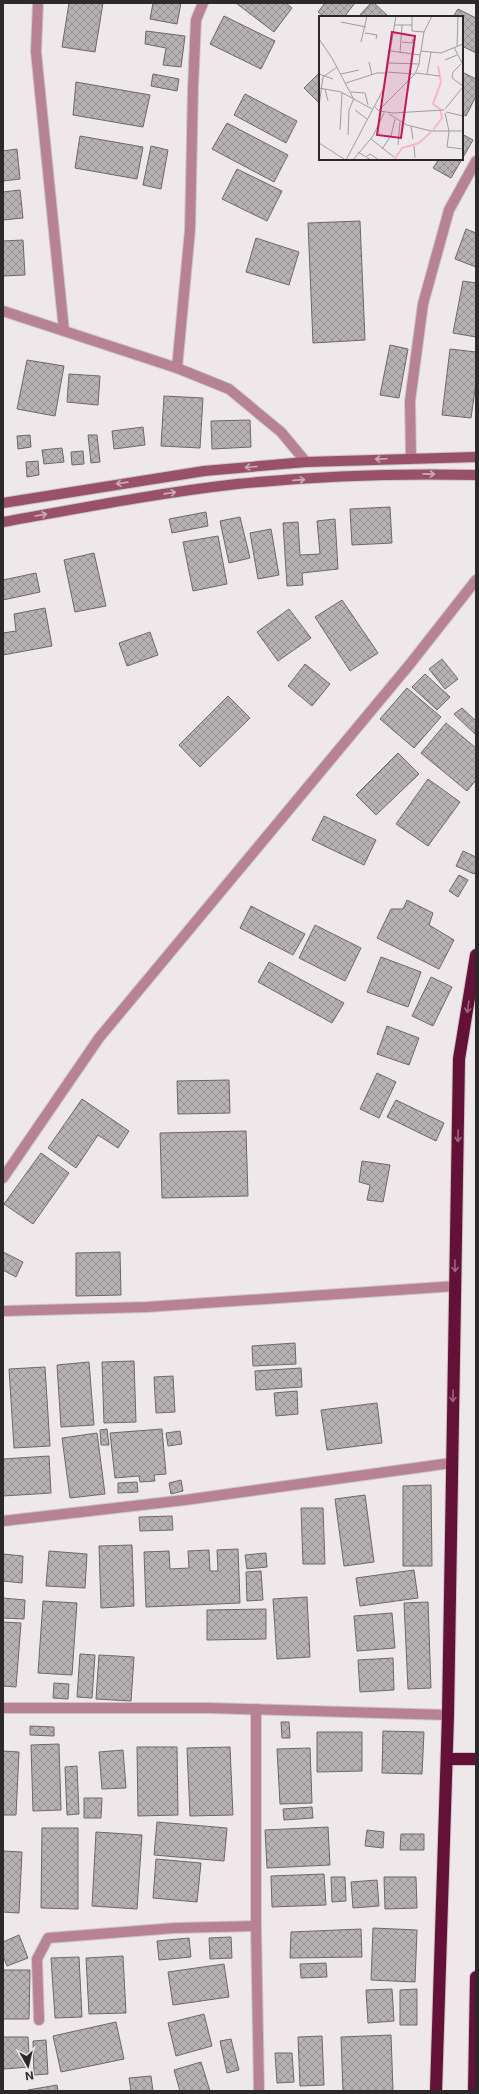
<svg xmlns="http://www.w3.org/2000/svg" width="479" height="2094" font-family="Inter,sans-serif">
<style>
.building{fill:url(#building-cross-hatch);stroke:#6c6869}
.lines{fill:none;stroke-linecap:round;stroke-linejoin:round}
.street-casing{stroke:#cbc6c7;stroke-width:12}
.secondary-casing{stroke:#cbc6c7;stroke-width:12}
.highway-casing{stroke:#cbc6c7;stroke-width:14}
.street{stroke:#b78394;stroke-width:10}
.secondary{stroke:#99516b;stroke-width:10}
.highway{stroke:#631137;stroke-width:12}
.oneway{stroke:#ccacb7}
.oneway2{stroke:#9b677f}
.inset-river{fill:none;stroke:#fcb4cb;stroke-width:2}
.inset-road{fill:none;stroke:#a09c9d;stroke-width:1}
.view{fill:#c2185b;fill-opacity:0.15;stroke:#c2185b;stroke-width:2}
.inset-edge{fill:none;stroke:#2b2929;stroke-width:2}
</style>
<defs>
<pattern id="building-cross-hatch" width="8" height="8" patternUnits="userSpaceOnUse"><rect width="8" height="8" fill="#b6b1b2"/><path d="M0 0l8 8M0 8l8-8" fill="none" stroke="#949091"/></pattern>
</defs>
<rect width="100%" height="100%" fill="#eee8ea"/>
<g class="building">
<path d="M69 3H103L95 52 62 47Z"/>
<path d="M153 3H181L177 24 150 19Z"/>
<path d="M236 3H286L292 8 274 32Z"/>
<path d="M325 3H355L344 17H325L318 12Z"/>
<path d="M371 3H374L389 17H358Z"/>
<path d="M458 9 476 18V53L462 46V17H453Z"/>
<path d="M224 16 275 41 261 69 210 44Z"/>
<path d="M146 31 185 36 181 67 163 65 166 48 145 44Z"/>
<path d="M320 72V104L304 88Z"/>
<path d="M462 72 476 79V96L466 116 462 114Z"/>
<path d="M153 74 179 79 177 91 151 86Z"/>
<path d="M76 82 150 95 143 127 73 115Z"/>
<path d="M245 94 297 121 286 143 234 115Z"/>
<path d="M227 123 288 155 274 182 212 149Z"/>
<path d="M462 134 473 140 462 159Z"/>
<path d="M80 136 143 147 137 179 75 168Z"/>
<path d="M151 146 168 150 161 189 143 185Z"/>
<path d="M17 149 20 179 3 181V151Z"/>
<path d="M439 159H462L451 178 433 168Z"/>
<path d="M237 169 282 191 267 221 222 199Z"/>
<path d="M20 190 23 218 3 220V192Z"/>
<path d="M360 221 365 340 313 343 308 223Z"/>
<path d="M466 229 476 233V267L455 259Z"/>
<path d="M256 238 299 252 289 285 246 272Z"/>
<path d="M23 240 25 275 3 276V241Z"/>
<path d="M463 281 476 283V337L453 333Z"/>
<path d="M390 345 408 349 399 398 380 395Z"/>
<path d="M450 349 476 352V383L471 418 442 415Z"/>
<path d="M27 360 64 366 55 416 17 409Z"/>
<path d="M69 374 100 376 98 405 67 402Z"/>
<path d="M164 396 203 398 200 448 161 446Z"/>
<path d="M250 420 251 447 212 449 211 421Z"/>
<path d="M143 427 145 445 114 449 112 431Z"/>
<path d="M30 435 31 447 18 449 17 436Z"/>
<path d="M88 435H97L100 462 91 463Z"/>
<path d="M62 448 64 462 44 464 42 450Z"/>
<path d="M83 451 84 464 72 465 71 452Z"/>
<path d="M38 461 39 475 27 477 26 462Z"/>
<path d="M390 507 392 543 352 545 350 509Z"/>
<path d="M206 512 208 526 172 533 169 519Z"/>
<path d="M240 517 250 558 229 563 220 521Z"/>
<path d="M335 519 338 569 302 573 303 585 287 586 283 523 298 522 300 555 320 554 317 521Z"/>
<path d="M271 529 279 575 258 579 250 533Z"/>
<path d="M218 536 227 584 193 591 183 542Z"/>
<path d="M94 553 106 606 75 612 64 560Z"/>
<path d="M36 573 40 592 3 600V580Z"/>
<path d="M342 600 378 653 350 671 315 617Z"/>
<path d="M45 608 52 646 3 655V633L16 631 14 614Z"/>
<path d="M289 609 311 638 278 661 257 632Z"/>
<path d="M150 632 158 655 127 666 119 643Z"/>
<path d="M442 659 458 679 445 689 429 669Z"/>
<path d="M305 664 330 684 312 706 288 686Z"/>
<path d="M425 674 450 697 437 710 412 687Z"/>
<path d="M407 688 441 717 414 748 380 719Z"/>
<path d="M228 696 250 718 200 767 179 745Z"/>
<path d="M462 708 476 721 475 734 454 714Z"/>
<path d="M446 723 476 748V780L467 791 421 753Z"/>
<path d="M398 753 419 774 376 815 356 795Z"/>
<path d="M428 779 460 802 428 846 396 824Z"/>
<path d="M324 816 376 840 364 865 312 840Z"/>
<path d="M463 851 476 857V870L474 874 456 866Z"/>
<path d="M459 875 468 880 458 897 449 891Z"/>
<path d="M407 900 433 913 429 925 454 940 439 969 377 938 391 909H403Z"/>
<path d="M251 906 305 934 293 955 240 928Z"/>
<path d="M315 925 361 948 345 981 299 958Z"/>
<path d="M381 957 421 972 408 1007 367 992Z"/>
<path d="M269 962 344 1003 332 1023 258 982Z"/>
<path d="M431 977 452 987 433 1026 412 1016Z"/>
<path d="M387 1026 419 1038 409 1065 377 1054Z"/>
<path d="M377 1073 396 1082 379 1118 360 1109Z"/>
<path d="M229 1080 230 1113 178 1114 177 1081Z"/>
<path d="M82 1099 129 1131 118 1148 98 1135 76 1168 48 1148Z"/>
<path d="M396 1100 444 1123 436 1141 387 1117Z"/>
<path d="M246 1131 248 1196 162 1198 160 1133Z"/>
<path d="M41 1153 69 1173 33 1224 4 1204Z"/>
<path d="M362 1161 390 1165 383 1202 367 1200 370 1185 359 1182Z"/>
<path d="M3 1252 23 1262 16 1277 3 1270Z"/>
<path d="M120 1252 121 1295 76 1296V1253Z"/>
<path d="M295 1343 296 1364 253 1366 252 1346Z"/>
<path d="M134 1361 136 1422 104 1423 102 1362Z"/>
<path d="M89 1362 94 1425 61 1427 57 1365Z"/>
<path d="M45 1367 50 1446 14 1448 9 1369Z"/>
<path d="M301 1368 302 1387 256 1390 255 1371Z"/>
<path d="M173 1376 175 1412 156 1413 154 1377Z"/>
<path d="M297 1391 298 1414 276 1416 274 1393Z"/>
<path d="M377 1403 382 1443 327 1450 321 1410Z"/>
<path d="M107 1429 109 1445H101L100 1430Z"/>
<path d="M162 1429 166 1474 154 1475 155 1481 140 1482 139 1476 115 1478 110 1433Z"/>
<path d="M180 1431 182 1444 168 1446 166 1433Z"/>
<path d="M97 1433 105 1494 70 1498 62 1438Z"/>
<path d="M49 1456 51 1493 3 1496V1459Z"/>
<path d="M181 1480 183 1491 171 1494 169 1483Z"/>
<path d="M137 1482 138 1492 118 1493V1483Z"/>
<path d="M431 1485 432 1566H403V1486Z"/>
<path d="M365 1495 374 1562 344 1566 335 1499Z"/>
<path d="M301 1508H323L325 1564H303Z"/>
<path d="M172 1516 173 1530 140 1531 139 1517Z"/>
<path d="M132 1545 134 1606 101 1608 99 1546Z"/>
<path d="M238 1549 240 1603 146 1607 144 1552 169 1551 170 1569 189 1568 188 1551 209 1550 210 1571H218L217 1550Z"/>
<path d="M49 1551 87 1554 85 1588 46 1586Z"/>
<path d="M266 1553 267 1567 247 1569 245 1555Z"/>
<path d="M3 1554 23 1556 22 1583 3 1581Z"/>
<path d="M414 1570 418 1598 360 1606 356 1578Z"/>
<path d="M261 1571 263 1600 247 1601 246 1572Z"/>
<path d="M307 1597 310 1657 277 1659 273 1599Z"/>
<path d="M3 1598 25 1600 24 1619 3 1618Z"/>
<path d="M43 1601 77 1603 72 1675 38 1673Z"/>
<path d="M428 1602 431 1688 408 1689 404 1603Z"/>
<path d="M266 1609V1639L207 1640V1610Z"/>
<path d="M392 1613 395 1648 357 1651 354 1616Z"/>
<path d="M3 1622 21 1623 16 1687 3 1686Z"/>
<path d="M80 1654 95 1655 92 1698 77 1697Z"/>
<path d="M99 1655 134 1657 131 1701 96 1699Z"/>
<path d="M393 1658 394 1690 360 1692 358 1660Z"/>
<path d="M54 1683 69 1684 68 1699 53 1698Z"/>
<path d="M281 1722H289L290 1738H282Z"/>
<path d="M30 1726 54 1727V1736L30 1735Z"/>
<path d="M383 1731 424 1732 422 1774 382 1773Z"/>
<path d="M317 1732H362V1771L317 1772Z"/>
<path d="M59 1744 61 1810 33 1811 31 1745Z"/>
<path d="M137 1747H177L178 1815 138 1816Z"/>
<path d="M230 1747 233 1815 190 1816 187 1748Z"/>
<path d="M310 1748 312 1803 280 1804 277 1749Z"/>
<path d="M123 1750 126 1788 102 1789 99 1752Z"/>
<path d="M3 1751 19 1752 16 1815H3Z"/>
<path d="M77 1766 79 1814 67 1815 65 1767Z"/>
<path d="M84 1798H102L101 1818H84Z"/>
<path d="M312 1807 313 1818 284 1820 283 1809Z"/>
<path d="M157 1822 227 1828 224 1861 154 1855Z"/>
<path d="M328 1827 330 1865 267 1868 265 1830Z"/>
<path d="M42 1828H78V1909L41 1908Z"/>
<path d="M367 1830 384 1832 383 1848 365 1846Z"/>
<path d="M96 1832 142 1835 137 1909 92 1906Z"/>
<path d="M401 1834H424V1850H400Z"/>
<path d="M3 1851 22 1852 19 1913 3 1912Z"/>
<path d="M156 1859 201 1863 197 1902 153 1898Z"/>
<path d="M324 1874 326 1905 272 1907 271 1876Z"/>
<path d="M331 1877H345L346 1901 332 1902Z"/>
<path d="M384 1877H416L417 1908 385 1909Z"/>
<path d="M377 1880 379 1906 353 1908 351 1882Z"/>
<path d="M373 1928 417 1930 415 1982 371 1980Z"/>
<path d="M361 1929 362 1957 290 1958 291 1932Z"/>
<path d="M19 1935 28 1958 7 1966 3 1956V1942Z"/>
<path d="M231 1937 232 1958 210 1959 209 1938Z"/>
<path d="M189 1938 191 1957 159 1960 157 1941Z"/>
<path d="M123 1956 126 2013 89 2014 86 1958Z"/>
<path d="M79 1957 82 2017 55 2018 51 1958Z"/>
<path d="M326 1963 327 1977 301 1978 300 1964Z"/>
<path d="M224 1964 229 1997 173 2005 168 1972Z"/>
<path d="M3 1970H30L29 2019H3Z"/>
<path d="M392 1989 394 2021 368 2023 366 1990Z"/>
<path d="M417 1989V2025H400V1990Z"/>
<path d="M204 2014 212 2046 176 2056 168 2023Z"/>
<path d="M116 2022 124 2059 61 2072 53 2036Z"/>
<path d="M391 2035 393 2091H343L341 2037Z"/>
<path d="M322 2036 324 2085 300 2086 298 2037Z"/>
<path d="M3 2037H28L30 2067 3 2069Z"/>
<path d="M231 2039 239 2070 227 2073 220 2041Z"/>
<path d="M46 2040 48 2074 34 2075 33 2041Z"/>
<path d="M275 2053H292L294 2082 277 2083Z"/>
<path d="M201 2062 210 2091H180L174 2070Z"/>
<path d="M151 2076 153 2091H131L129 2078Z"/>
<path d="M57 2085 58 2091H28V2090Z"/>
</g>
<g class="lines">
<g class="street-casing">
<g id="street">
<path d="M38 3 36 52 64 331"/>
<path d="M3 311 177 368 229 389 281 432 306 462"/>
<path d="M177 368 190 230 193 88 196 20 203 3"/>
<path d="M411 458 410 401 423 304 449 210 476 161"/>
<path d="M3 1178 99 1038 410 664 476 580"/>
<path d="M3 1311 147 1307 456 1286"/>
<path d="M3 1521 185 1500 451 1463"/>
<path d="M3 1708H209L448 1715"/>
<path d="M256 1709V1926L259 2091"/>
<path d="M39 2020 37 1959 48 1938 175 1928 256 1926"/>
</g>
</g>
<g class="secondary-casing">
<g id="secondary">
<path d="M3 503 204 471 306 462 476 457"/>
<path d="M3 522C81 508 158 493 237 484 316 476 396 473 476 475"/>
</g>
</g>
<g class="highway-casing">
<g id="highway">
<path d="M447 1759H476"/>
<path d="M436 2091 448 1715 459 1059 476 955"/>
<path d="M474 2091 476 1977"/>
</g>
</g>
<use href="#street" class="street"/>
<use href="#secondary" class="secondary"/>
<use href="#highway" class="highway"/>
</g>
<defs><path id="oneway-shaft" d="M-6 0H5M1.5-3L5.5 0L1.5 3" fill="none" stroke-width="1.6" stroke-linecap="round" stroke-linejoin="round"/></defs>
<g class="oneway">
<use href="#oneway-shaft" transform="translate(381 459) rotate(178)"/>
<use href="#oneway-shaft" transform="translate(251 467) rotate(175)"/>
<use href="#oneway-shaft" transform="translate(429 474) rotate(1)"/>
<use href="#oneway-shaft" transform="translate(299 480) rotate(-4)"/>
<use href="#oneway-shaft" transform="translate(122 483) rotate(172)"/>
<use href="#oneway-shaft" transform="translate(170 493) rotate(-8)"/>
<use href="#oneway-shaft" transform="translate(41 515) rotate(-10)"/>
</g>
<g class="oneway2">
<use href="#oneway-shaft" transform="translate(468 1007) rotate(99)"/>
<use href="#oneway-shaft" transform="translate(458 1136) rotate(91)"/>
<use href="#oneway-shaft" transform="translate(455 1266) rotate(89)"/>
<use href="#oneway-shaft" transform="translate(453 1396) rotate(92)"/>
</g>
<g transform="translate(319 16)">
<rect width="144" height="144" fill="#eee8ea"/>
<path class="inset-river" d="M114 114 123 102 121 93 114 88 122 66 119 50M75 144 83 132 100 127 112 116"/>
<path class="inset-road" d="M22 6 47 11M76 9H83L81 37M83 9H93V0M93 9V15L105 16M46 17 58 19 57 23M0 23 13 42 34 82M42 26 48 0M83 26 93 27 94 23M138 30 139 0M135 31 144 49M72 35 101 39 100 48M102 35 105 16 113 0M101 39 102 35 122 37 144 28M126 44 138 39M50 46 53 59M142 48 134 56 133 62 144 70M68 56 95 58M97 57 121 60M0 58 14 63M22 58 40 54M108 58 112 36M27 67 58 57H66M0 72 22 76 53 93M6 73 9 85M32 76 46 77 49 89M0 90 4 61 18 51M56 91 60 95 74 97 125 94M126 93 144 71M36 94 48 103M59 95 96 58 100 48 70 47M127 96 144 100M126 97 130 115 128 131 144 133M70 98 88 109 112 115H144M92 110 94 123M21 114 23 77M29 119 30 94 35 82M52 123 75 141M0 127 25 143M79 129 81 106M95 130 96 142M63 133 72 120 76 103M39 136 52 144M48 140 51 138 60 144M27 144 65 72 77 0M34 144 54 120 65 97"/>
<path class="view" d="M73 16 96 20 82 122 58 119Z"/>
<rect width="144" height="144" class="inset-edge"/>
</g>
<rect width="479" height="2094" fill="none" stroke="#2b2929" stroke-width="8"/>
<g transform="translate(28 2066) rotate(172)" stroke="#eee8ea" stroke-width="3" paint-order="stroke">
<path d="M0-3L7 15L0 10L-7 15Z" fill="#2b2929"/>
<text y="-6" font-size="11" font-weight="bold" text-anchor="middle" fill="#2b2929">N</text>
</g>
</svg>
